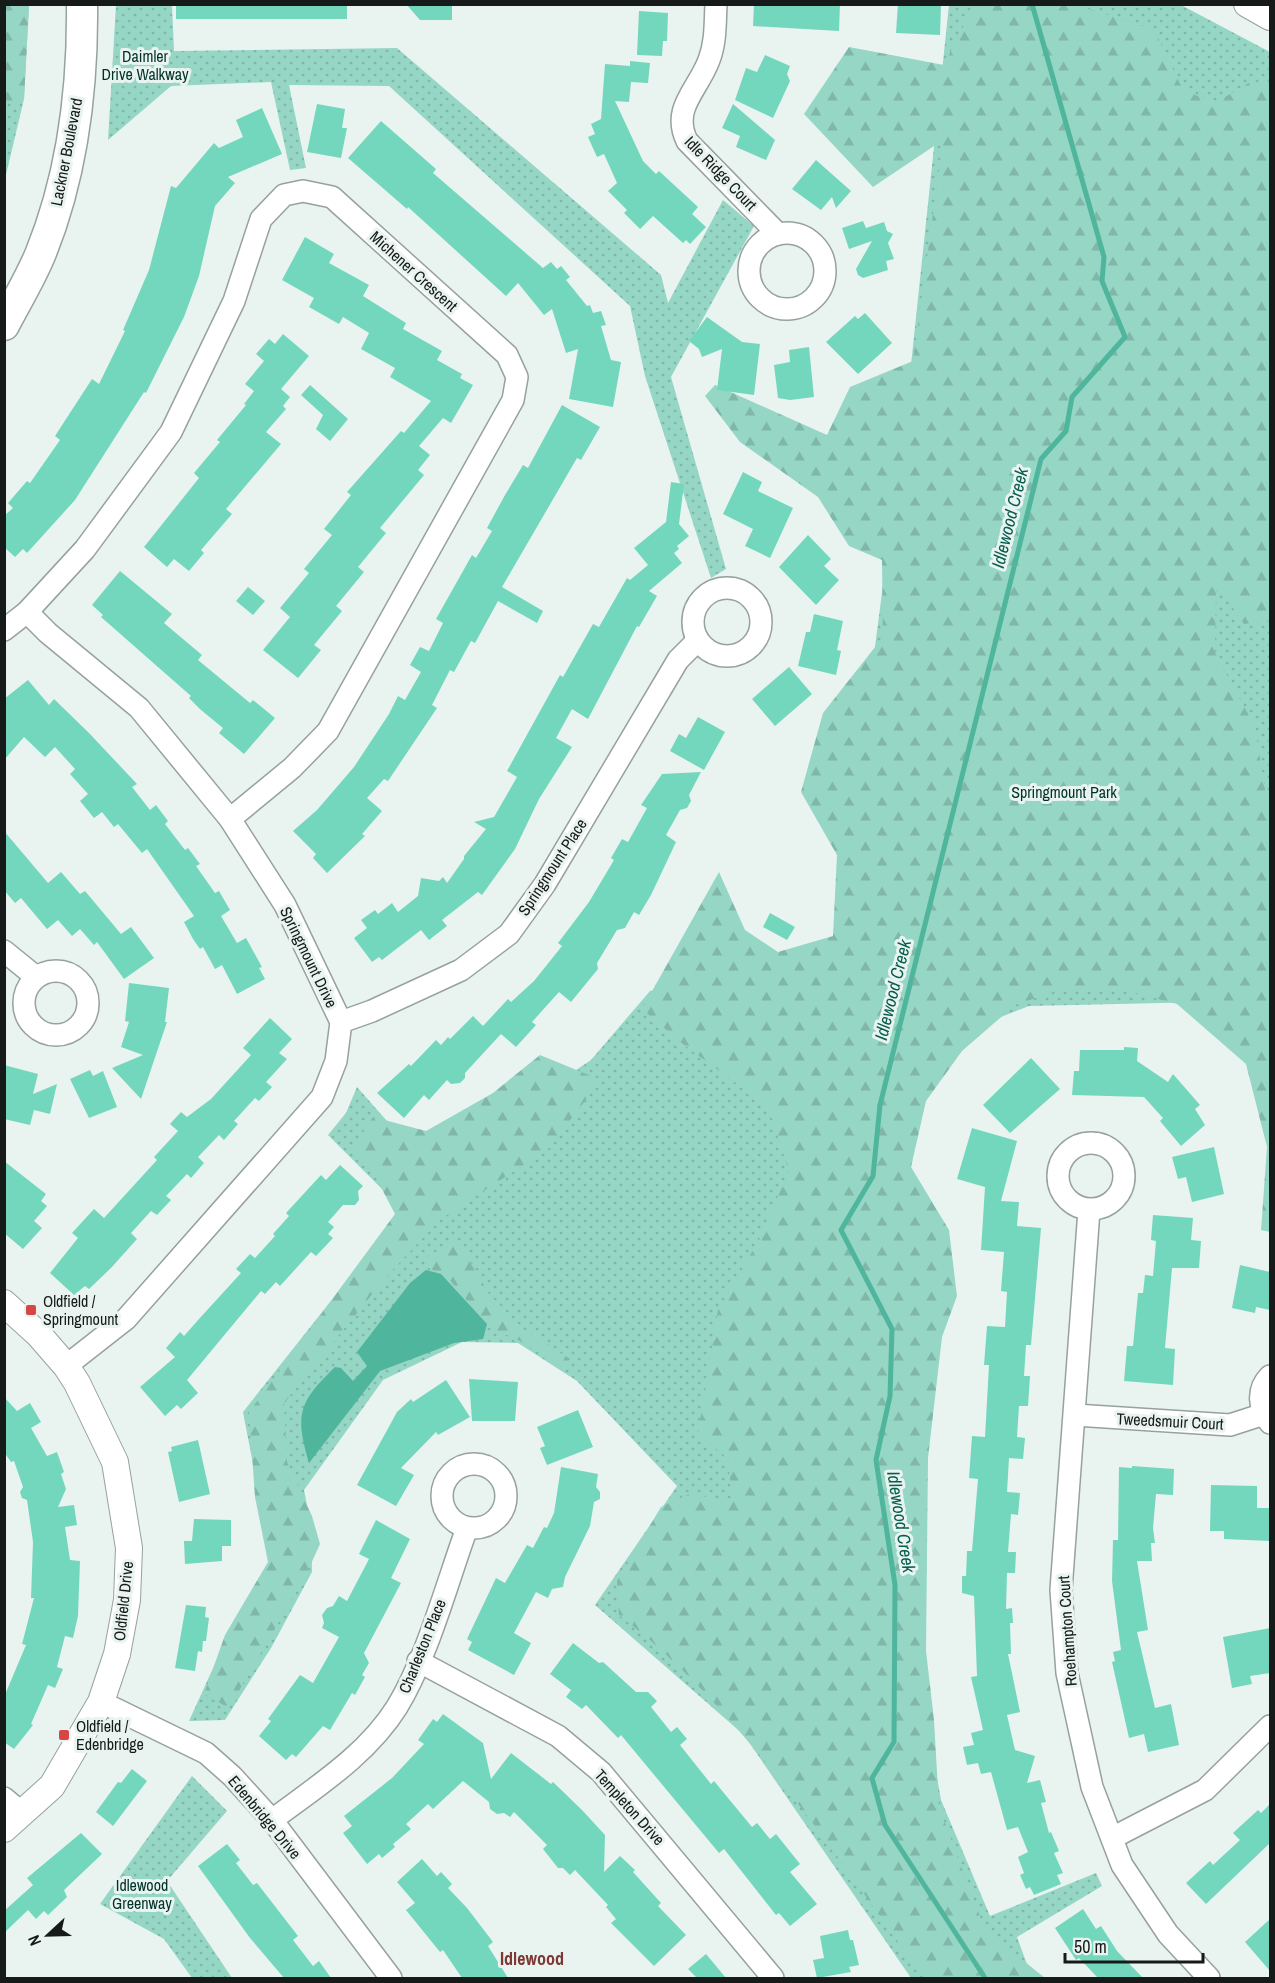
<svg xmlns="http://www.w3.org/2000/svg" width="1275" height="1983" font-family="'Archivo Narrow',sans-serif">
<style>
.grass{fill:url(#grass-dots)}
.forest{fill:url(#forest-firs)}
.water{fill:#50b59d}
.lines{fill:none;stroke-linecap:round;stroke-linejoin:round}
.stream{stroke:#50b59d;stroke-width:5}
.building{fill:#73d7be}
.minor-casing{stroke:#97a19e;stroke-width:24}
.tertiary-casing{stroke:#97a19e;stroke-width:28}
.secondary-casing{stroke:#97a19e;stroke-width:33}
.minor{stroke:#fff;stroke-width:21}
.tertiary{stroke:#fff;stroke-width:26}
.secondary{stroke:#fff;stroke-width:30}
.poi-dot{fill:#d54644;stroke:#e9f4f0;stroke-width:2}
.labels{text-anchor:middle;stroke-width:6;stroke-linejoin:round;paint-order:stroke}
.park-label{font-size:16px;fill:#013228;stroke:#e9f4f0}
.street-label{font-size:16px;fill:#161a19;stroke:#e9f4f0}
.poi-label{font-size:16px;fill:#161a19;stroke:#e9f4f0;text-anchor:start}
.water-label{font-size:18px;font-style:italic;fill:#085e4e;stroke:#e9f4f0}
.neighbourhood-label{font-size:18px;font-weight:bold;fill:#7e3733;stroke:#e9f4f0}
</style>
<defs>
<pattern id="grass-dots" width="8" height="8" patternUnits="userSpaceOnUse" patternTransform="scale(1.5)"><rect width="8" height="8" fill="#95d6c4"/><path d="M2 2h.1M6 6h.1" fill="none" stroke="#80b7a8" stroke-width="1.8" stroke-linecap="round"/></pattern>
<pattern id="forest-firs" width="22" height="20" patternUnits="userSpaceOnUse" patternTransform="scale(1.5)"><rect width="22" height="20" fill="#95d6c4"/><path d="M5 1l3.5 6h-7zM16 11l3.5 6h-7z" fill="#80b7a8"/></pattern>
</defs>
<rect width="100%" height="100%" fill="#e9f4f0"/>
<g class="grass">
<path d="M5 5H29L24 99 5 179Z"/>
<path d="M116 5H172L174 51 397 48 661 275 668 303 723 200 754 226 671 377 726 569 711 578 645 376 630 306 389 86 289 85 306 168 290 170 271 82 171 86 108 140Z"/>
<path d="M949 5H1181L1270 52V1111L1257 1063 1205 1002 1029 1006 983 1024 910 1105 918 1515 929 1732 941 1800 990 1916 1096 1873 1102 1886 1017 1937 1032 1978H911L744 1735 595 1605 677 1486 577 1381 518 1343 462 1342 383 1380 304 1490 311 1525 312 1572 271 1648 225 1720 189 1721 219 1655 273 1568 243 1412 403 1210 328 1135 346 1113 357 1087 394 1129 454 1151 591 1060 650 991 837 939 908 393Z"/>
<path d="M192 1776 227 1811 167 1881 232 1978H192L164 1939 100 1904Z"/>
</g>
<g class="forest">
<path d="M4 5H29L24 99 5 104Z"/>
<path d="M974 5H1076L1154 29 1183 90 1215 103 1252 81 1270 86V620L1244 624 1216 584 1215 653 1255 727 1266 796 1270 799V1232L1261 1230 1267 1147 1246 1064 1177 1004 1132 992 1059 990 1015 1005 962 1051 926 1101 911 1167 949 1230 957 1296 942 1337 928 1458 926 1651 934 1720 939 1807 985 1930 1045 1978H924C835 1855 740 1707 619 1615L617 1581 661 1507 689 1494 732 1501 728 1459 698 1433 718 1310 759 1240 789 1171 768 1107 683 1044 642 1009 719 872 745 930 778 952 833 936 837 855 801 792 823 713 883 637 882 560 849 546 818 497 740 442 705 396 715 385 827 435 850 387 913 361 943 140 873 187 804 114 849 47 944 65Z"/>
<path d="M540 1055 601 1080 548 1149 441 1219 386 1277 284 1403 287 1462 312 1516 320 1544 306 1575 229 1708 204 1694 225 1635 268 1562 255 1497 249 1412 395 1214 374 1174 351 1150 373 1117 426 1131 493 1093Z"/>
<path d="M458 1240 489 1294 523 1329 570 1359 562 1367 515 1338 492 1330 448 1278 427 1267 425 1258Z"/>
</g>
<path class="water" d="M426 1270 441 1274 487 1324 483 1339 454 1343 380 1371 309 1463C295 1414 298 1403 335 1367L341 1368 353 1381 367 1366 357 1352 410 1283Z"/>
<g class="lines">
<path class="stream" d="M985 1978 885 1825 872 1778 894 1742 895 1585 876 1460 890 1396 892 1329 841 1230 873 1176 880 1105 1041 459 1066 431 1072 397 1125 337 1102 281 1104 257 1032 4"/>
</g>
<g class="building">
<rect x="176" y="4" width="171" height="15"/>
<path d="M406 4H452V20H420Z"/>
<path d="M754 4H840L839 31 753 26Z"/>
<path d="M898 4H941L940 35 896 33Z"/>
<path d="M639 11 668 13 667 41H663L662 56 637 55Z"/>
<path d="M765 55 790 66 787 74 790 81 773 118 735 100 746 68 757 72Z"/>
<path d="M630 61 650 63 648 83 631 82 629 102 615 101 643 161 656 174 659 171 698 207 692 214 706 227 690 244 686 240 683 243 653 216 640 229 624 213 627 210 608 191 617 183 604 154 597 157 588 137 595 134 591 124 601 119 605 64 630 66Z"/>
<path d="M317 104 345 109 342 128H347L341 158 307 152Z"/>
<path d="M733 104 775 140 766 160 736 147 740 136 722 128Z"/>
<path d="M262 108 282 154 228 177 235 183 215 206 199 276 184 317 146 393 144 392 75 500 27 553 23 549 15 557 4 547V516L13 508 8 503 27 481 30 483 60 440 55 436 92 379 99 384 125 331 123 330 149 270 171 186 176 188 214 143 219 148 243 137 236 120Z"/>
<path d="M381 121 436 169 433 173 543 268 551 262 557 269 561 266 570 277 566 280 587 306 590 305 593 313 601 311 606 325 601 326 611 360 621 362 613 407 569 399 578 349 566 353 552 309 544 315 518 283 506 296 408 207 407 209 348 158Z"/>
<path d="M816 160 851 191 836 208 832 197 821 210 792 189Z"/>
<path d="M863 221 866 228 884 222 887 231 893 234 888 243 894 259 886 261 888 270 863 278 858 275 856 269 872 241 849 249 842 228Z"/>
<path d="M305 237 334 254 329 263 369 285 363 296 406 323 403 329 442 351 437 360 462 374 460 378 473 385 451 423 443 418 419 446 430 455 418 470 424 475 380 528 386 533 358 567 364 572 336 606 342 611 314 645 321 650 298 678 263 650 290 617 280 608 309 573 304 569 332 535 324 529 351 495 347 492 401 431 404 433 431 401 390 377 395 368 361 349 369 333 343 317 339 324 309 307 314 298 282 280Z"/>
<path d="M865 313 892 343 858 374 826 342 855 316 858 319Z"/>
<path d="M707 317 742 342 760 344 754 395 717 390 722 349 702 357 699 349 689 341Z"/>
<path d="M283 334 309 356 281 389 290 397 283 406 286 409 266 432 281 444 226 509 232 514 201 550 204 553 189 571 174 559 167 567 144 547 199 478 194 473 220 442 217 440 246 405 244 404 254 391 245 384 264 361 256 354 269 339 275 344Z"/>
<path d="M809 347 814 397 790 400 778 398 774 365 790 362 789 350Z"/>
<path d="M310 385 348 419 330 441 316 429 323 415 301 395Z"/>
<path d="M562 405 600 427 581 460 577 458 502 587 543 611 537 623 498 601 475 643 471 641 454 672 450 670 432 705 437 708 388 781 384 779 367 798 382 811 362 834 365 836 327 873 313 858 316 854 293 831 317 810 354 767 389 714 398 696 405 700 421 672 410 665 420 647 429 651 443 623 436 619 472 555 476 558 492 531 487 528 505 495 523 465 528 468Z"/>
<path d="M743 472 762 482 758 491 793 508 770 558 745 546 753 529 723 514Z"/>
<path d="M671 482 684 484 679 524 689 536 677 546 679 549 674 553 682 563 649 591 657 596 639 627 637 626 588 719 572 709 556 738 572 747 539 799 515 849 482 895 478 892 442 920 447 926 429 940 421 930 382 960 379 957 372 962 354 938 367 928 361 920 375 910 378 914 392 903 398 912 418 896 421 878 439 881 443 877 447 883 464 859V856L486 829 474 822 494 817 517 777 507 771 560 675 563 677 593 624 599 627 627 578 630 580 648 565 634 548 666 522Z"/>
<path d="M808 535 831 559 824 566 839 580 816 605 779 567Z"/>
<path d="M120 571 172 614 164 623 202 655 198 660 250 703 253 700 275 718 244 754 219 733 223 728 201 710 189 698 191 696 101 617 103 615 92 605Z"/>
<path d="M248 587 265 601 253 615 236 601Z"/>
<path d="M814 614 843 621 837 650 841 651 836 675 798 666 806 632H810Z"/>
<path d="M789 667 812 694 775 726 752 699Z"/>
<path d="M28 680 49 705 54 699 89 733 137 784 132 787 150 810 156 805 168 821 165 824 185 850 188 848 200 864 196 866 215 893 219 891 230 910 221 916 237 943 246 938 262 967 259 968 265 979 237 994 222 965 215 969 203 947 200 949 193 939 184 922 194 916 147 849 142 853 118 824 114 827 102 812 94 818 80 801 88 794 70 774 75 769 55 747 45 757 24 737 4 760V699Z"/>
<path d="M698 717 725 732 704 770 670 751 679 734 686 738Z"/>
<path d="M701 772 689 795 691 801 687 808 680 810 666 835 676 842 651 895 639 915 634 912 625 928 617 930 597 963 598 969 571 1002 559 992 532 1022 536 1025 516 1047 501 1034 465 1073V1078L460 1083 451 1084 447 1080 429 1100 424 1095 404 1118 377 1093 409 1064 411 1066 436 1040 441 1045 448 1037 450 1039 473 1016 483 1026 508 999 511 1002 534 981 562 946 558 943 589 902 614 860 611 858 622 839 628 842 647 808 641 805 662 774Z"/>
<path d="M4 831 48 883 61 872 80 894 85 891 121 934 131 927 154 958 124 979 97 942 94 945 80 929 72 936 58 920 47 929 21 898 15 903 4 890Z"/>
<path d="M770 913 795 927 787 940 763 927Z"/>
<path d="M129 983 169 988 165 1022H167L141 1099 112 1068 143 1055 121 1047 129 1022 125 1021Z"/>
<path d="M270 1018 292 1039 279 1053 287 1059 266 1082 272 1087 259 1101 255 1098 234 1121 238 1124 224 1140 219 1135 198 1157 204 1163 191 1178 187 1174 166 1196 171 1200 157 1215 151 1211 131 1233 137 1239 111 1268 89 1289 85 1286 74 1295 50 1273 78 1238 72 1233 94 1209 104 1218 157 1160 154 1157 178 1131 170 1124 181 1112 187 1117 211 1099 251 1055 243 1048Z"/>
<path d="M1124 1047 1138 1048 1137 1061 1168 1082 1173 1074 1200 1105 1195 1109 1205 1125 1181 1146 1160 1121 1163 1118 1144 1097 1072 1095 1074 1071H1079L1080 1050H1124Z"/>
<path d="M1031 1058 1060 1089 1010 1133 983 1105Z"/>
<path d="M4 1065 38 1074 33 1094 57 1084 50 1114 34 1110 30 1125 4 1119Z"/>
<path d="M90 1070 93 1076 103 1071 117 1107 89 1118 70 1079Z"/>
<path d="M972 1128 1017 1141 1001 1201 1019 1202 1017 1226 1041 1228 1031 1345H1026L1024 1376H1030L1028 1406H1019L1017 1437 1025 1438 1023 1459 1009 1458 1007 1492 1020 1493 1018 1515 1011 1514 1008 1552H1016L1015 1573H1007L1006 1609 1012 1608 1013 1623H1010L1011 1654H1008L1020 1712 1007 1715 1015 1750 1035 1756 1027 1783 1040 1780 1046 1802 1041 1803 1049 1833 1051 1832 1059 1851 1054 1853 1063 1873 1057 1875 1061 1884 1034 1895 1030 1887 1026 1889 1020 1875 1024 1873 1018 1857 1028 1852 1018 1827 1007 1830 991 1772 981 1774 978 1763 967 1765 963 1747 974 1745 971 1733 983 1730 971 1677 977 1676 974 1596 962 1593V1576H966L967 1551H972L978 1479 969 1478 972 1436 985 1437 989 1365H984L987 1326 1005 1327 1007 1292 1001 1291 1004 1252 981 1250 985 1187 957 1179Z"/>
<path d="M1214 1147 1224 1194 1192 1202 1186 1177 1178 1179 1172 1157Z"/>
<path d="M4 1161 46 1194 41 1201 47 1206 34 1221 42 1228 23 1249 4 1233Z"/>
<path d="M340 1165 363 1186 358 1191 359 1200 355 1205H343L328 1222 334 1227 328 1234 333 1238 316 1256 311 1252 280 1286 276 1282 265 1294 261 1291 187 1380 198 1393 181 1409 177 1405 165 1416 140 1387 175 1357 166 1348 180 1332 184 1336 199 1319 241 1273 236 1269 250 1254 255 1258 275 1236 273 1234 289 1216 286 1213 321 1175 326 1180Z"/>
<path d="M1153 1215 1193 1218 1191 1240 1201 1241 1199 1268H1172L1165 1348 1175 1349 1173 1385 1124 1381 1127 1346H1133L1138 1293H1143L1145 1275 1153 1276 1156 1241 1151 1240Z"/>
<path d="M1240 1265 1270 1272V1310L1256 1307 1255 1313 1232 1308Z"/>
<path d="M469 1379 518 1382 515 1421H472Z"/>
<path d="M446 1380 470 1417 438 1435 436 1432 401 1468 414 1475 396 1506 357 1485 397 1412 411 1399 413 1402Z"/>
<path d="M4 1397 17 1411 30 1403 41 1422 31 1428 47 1456 57 1452 64 1472 61 1474 66 1489 58 1507 74 1505 77 1525 65 1527 70 1560 80 1561 78 1616 73 1638 65 1636 57 1667 63 1669 55 1688 48 1685 31 1724 33 1725 14 1749 4 1742V1697L26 1645 22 1644 34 1598H31L33 1542 27 1500 22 1498 20 1492 23 1487 14 1461 11 1462 4 1452Z"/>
<path d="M578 1410 593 1447 547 1465 540 1448 545 1446 537 1427Z"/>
<path d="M198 1440 210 1494 179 1502 168 1452 172 1451 171 1447Z"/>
<path d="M1132 1466 1174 1469 1173 1495 1156 1494 1153 1528 1155 1543H1151L1152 1561H1137L1148 1630 1137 1632 1155 1708 1171 1704 1179 1745 1148 1752 1144 1734 1129 1738 1112 1662 1115 1661 1113 1652 1121 1650 1112 1581 1113 1540H1118L1119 1467 1132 1468Z"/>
<path d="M561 1467 598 1474 596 1487 600 1492V1499L594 1502 590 1526 565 1577 563 1587 552 1589 548 1598 536 1592 514 1633 531 1643 514 1675 468 1650 472 1642 467 1639 496 1578 505 1583 527 1545 533 1548 544 1527 547 1528 554 1513Z"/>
<path d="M1211 1485 1257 1486V1508H1270V1541L1224 1539V1531H1210Z"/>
<path d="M194 1519 231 1520V1546H222V1561L185 1564 184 1541H192Z"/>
<path d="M376 1520 410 1539 391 1578 401 1583 364 1653 369 1663 362 1675 365 1677 355 1695 352 1693 330 1730 323 1726 296 1757 292 1754 286 1760 259 1736 271 1721 268 1719 300 1675 313 1683 339 1637 322 1628 324 1623 322 1615 327 1608 333 1606 339 1596 347 1601 369 1559 359 1554Z"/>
<path d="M186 1605 206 1607 205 1617 209 1618 206 1641H203L202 1652 198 1651 195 1671 175 1668Z"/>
<path d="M1270 1628V1673L1250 1676 1252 1684 1232 1688 1223 1637Z"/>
<path d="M573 1643 599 1663 603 1662 636 1692H648L657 1701 651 1707 671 1732 677 1727 687 1739 680 1745 711 1784 714 1781 752 1827 757 1823 770 1839 776 1834 800 1864 790 1872 817 1904 790 1926 779 1913 776 1915 724 1849 719 1853 621 1735 618 1738 586 1705 582 1709 566 1697 571 1690 550 1674Z"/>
<path d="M443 1714 483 1743 491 1779 511 1753 551 1784 553 1782 582 1810 605 1835 604 1872 620 1856 635 1870 633 1872 661 1903 658 1906 686 1935 654 1966 611 1923 616 1919 606 1907 608 1905 575 1870 570 1875 563 1868H558L543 1849 547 1845 514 1812 510 1817 504 1813 497 1814 490 1809 489 1802 463 1781 433 1809 428 1804 406 1824 411 1829 393 1844 395 1847 382 1858 379 1854 367 1864 343 1833 352 1826 344 1816 392 1778 424 1744 418 1740 433 1719 437 1722Z"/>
<path d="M132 1769 147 1781 113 1826 96 1812 118 1782 121 1783Z"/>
<path d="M1270 1804V1843L1206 1904 1186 1883 1210 1861 1213 1865 1240 1840 1233 1833 1258 1810 1261 1813Z"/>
<path d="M81 1833 102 1854 64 1890 67 1897 48 1915 44 1911 36 1919 28 1910 4 1933V1911L33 1885 27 1878Z"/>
<path d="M227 1844 240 1860 236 1863 253 1885 257 1883 298 1936 293 1940 313 1966 319 1961 331 1978H284L250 1938 198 1866Z"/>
<path d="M422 1859 437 1876 441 1872 452 1884 448 1888 467 1908 493 1942 488 1946 508 1978H462L443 1950 440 1952 406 1910 415 1903 397 1882Z"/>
<path d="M1083 1909 1096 1929 1101 1926 1117 1951 1143 1978H1098L1079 1958 1076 1960 1055 1928Z"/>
<path d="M1270 1919V1971L1245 1942Z"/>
<path d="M848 1930 850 1940H853L859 1965 849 1967 851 1972 817 1978 813 1960 824 1958 820 1936Z"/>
<path d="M706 1954 726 1978H697L688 1969Z"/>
</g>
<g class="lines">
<g class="minor-casing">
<g id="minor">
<path d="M716 4C715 23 716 42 709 60 698 90 671 108 687 141L778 234"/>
<circle cx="787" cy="271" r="38"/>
<circle cx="727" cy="622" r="34"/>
<path d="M27 612 48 633 139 708 230 819 285 905 341 1022 336 1061 322 1097 126 1319 66 1366"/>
<path d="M4 630 27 612 85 549 171 432 234 301 261 219 284 195 303 191 332 197 507 355 517 377 513 400 328 731 292 768 230 819"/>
<path d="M4 951 36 977"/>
<circle cx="56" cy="1003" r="32"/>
<path d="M341 1022 372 1011 461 970 509 934 545 884 678 660 698 640"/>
<circle cx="1091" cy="1176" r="33"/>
<path d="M1089 1210 1061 1590 1067 1673 1092 1787 1122 1865 1168 1934 1209 1978"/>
<path d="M1270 1376C1256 1390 1259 1408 1270 1423"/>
<path d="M1075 1415 1230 1425 1264 1414"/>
<circle cx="474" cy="1496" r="32"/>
<path d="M418 1661 558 1736 601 1772 773 1978"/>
<path d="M101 1702 206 1753 232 1776 272 1820 391 1978"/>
<path d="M4 1798 23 1814"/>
<path d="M272 1820C316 1787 367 1755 397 1707 427 1658 447 1583 467 1528"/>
<path d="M1112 1838 1205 1790 1270 1726"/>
</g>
</g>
<g class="tertiary-casing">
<g id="tertiary">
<path d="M1247 4 1270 17"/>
<path d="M4 1303 39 1335 66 1366 77 1383 115 1462 129 1548 127 1600 117 1654 101 1702 52 1786 4 1829"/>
</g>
</g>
<g class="secondary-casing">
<path id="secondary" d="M4 325C16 302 30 279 40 255 72 177 83 89 82 4"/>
</g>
<use href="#minor" class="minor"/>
<use href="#tertiary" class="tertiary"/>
<use href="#secondary" class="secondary"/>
</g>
<g class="poi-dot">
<rect x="25" y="1304" width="12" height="12" rx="3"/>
<rect x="58" y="1729" width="12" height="12" rx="3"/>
</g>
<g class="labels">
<g class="park-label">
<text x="145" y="62">Daimler<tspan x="145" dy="18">Drive Walkway</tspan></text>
<text x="1064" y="798">Springmount Park</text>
<text x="142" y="1891">Idlewood<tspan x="142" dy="18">Greenway</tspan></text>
</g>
<g class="street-label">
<text transform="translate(66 152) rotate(-79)" y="6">Lackner Boulevard</text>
<text transform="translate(721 173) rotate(46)" y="6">Idle Ridge Court</text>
<text transform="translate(414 271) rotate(42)" y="6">Michener Crescent</text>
<text transform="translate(552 867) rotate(-57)" y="6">Springmount Place</text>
<text transform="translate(309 957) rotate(64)" y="6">Springmount Drive</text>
<text transform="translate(1170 1421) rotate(3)" y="6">Tweedsmuir Court</text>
<text transform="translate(123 1601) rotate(-84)" y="6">Oldfield Drive</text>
<text transform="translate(1067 1631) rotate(-94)" y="6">Roehampton Court</text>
<text transform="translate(422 1646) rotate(-68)" y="6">Charleston Place</text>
<text transform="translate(630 1807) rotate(48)" y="6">Templeton Drive</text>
<text transform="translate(265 1817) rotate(50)" y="6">Edenbridge Drive</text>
</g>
<g class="poi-label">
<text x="43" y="1307">Oldfield /<tspan x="43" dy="18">Springmount</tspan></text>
<text x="76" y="1732">Oldfield /<tspan x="76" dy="18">Edenbridge</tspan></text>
</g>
<g class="water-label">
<text transform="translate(1010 518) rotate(-76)" y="6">Idlewood Creek</text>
<text transform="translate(893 990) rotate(-76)" y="6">Idlewood Creek</text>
<text transform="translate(901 1522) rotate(81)" y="6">Idlewood Creek</text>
</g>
<g class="neighbourhood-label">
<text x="532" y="1965">Idlewood</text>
</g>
</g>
<rect width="1275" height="1983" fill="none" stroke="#161a19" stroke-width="12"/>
<g transform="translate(48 1935) rotate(248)" stroke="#e9f4f0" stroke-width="4.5" paint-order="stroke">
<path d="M0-4.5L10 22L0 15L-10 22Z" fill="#161a19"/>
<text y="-9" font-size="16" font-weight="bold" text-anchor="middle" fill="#161a19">N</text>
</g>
<path d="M1065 1953v9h138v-9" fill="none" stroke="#161a19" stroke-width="3"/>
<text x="1074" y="1953" font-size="18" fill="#161a19" stroke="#e9f4f0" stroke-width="4.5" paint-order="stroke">50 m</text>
</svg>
